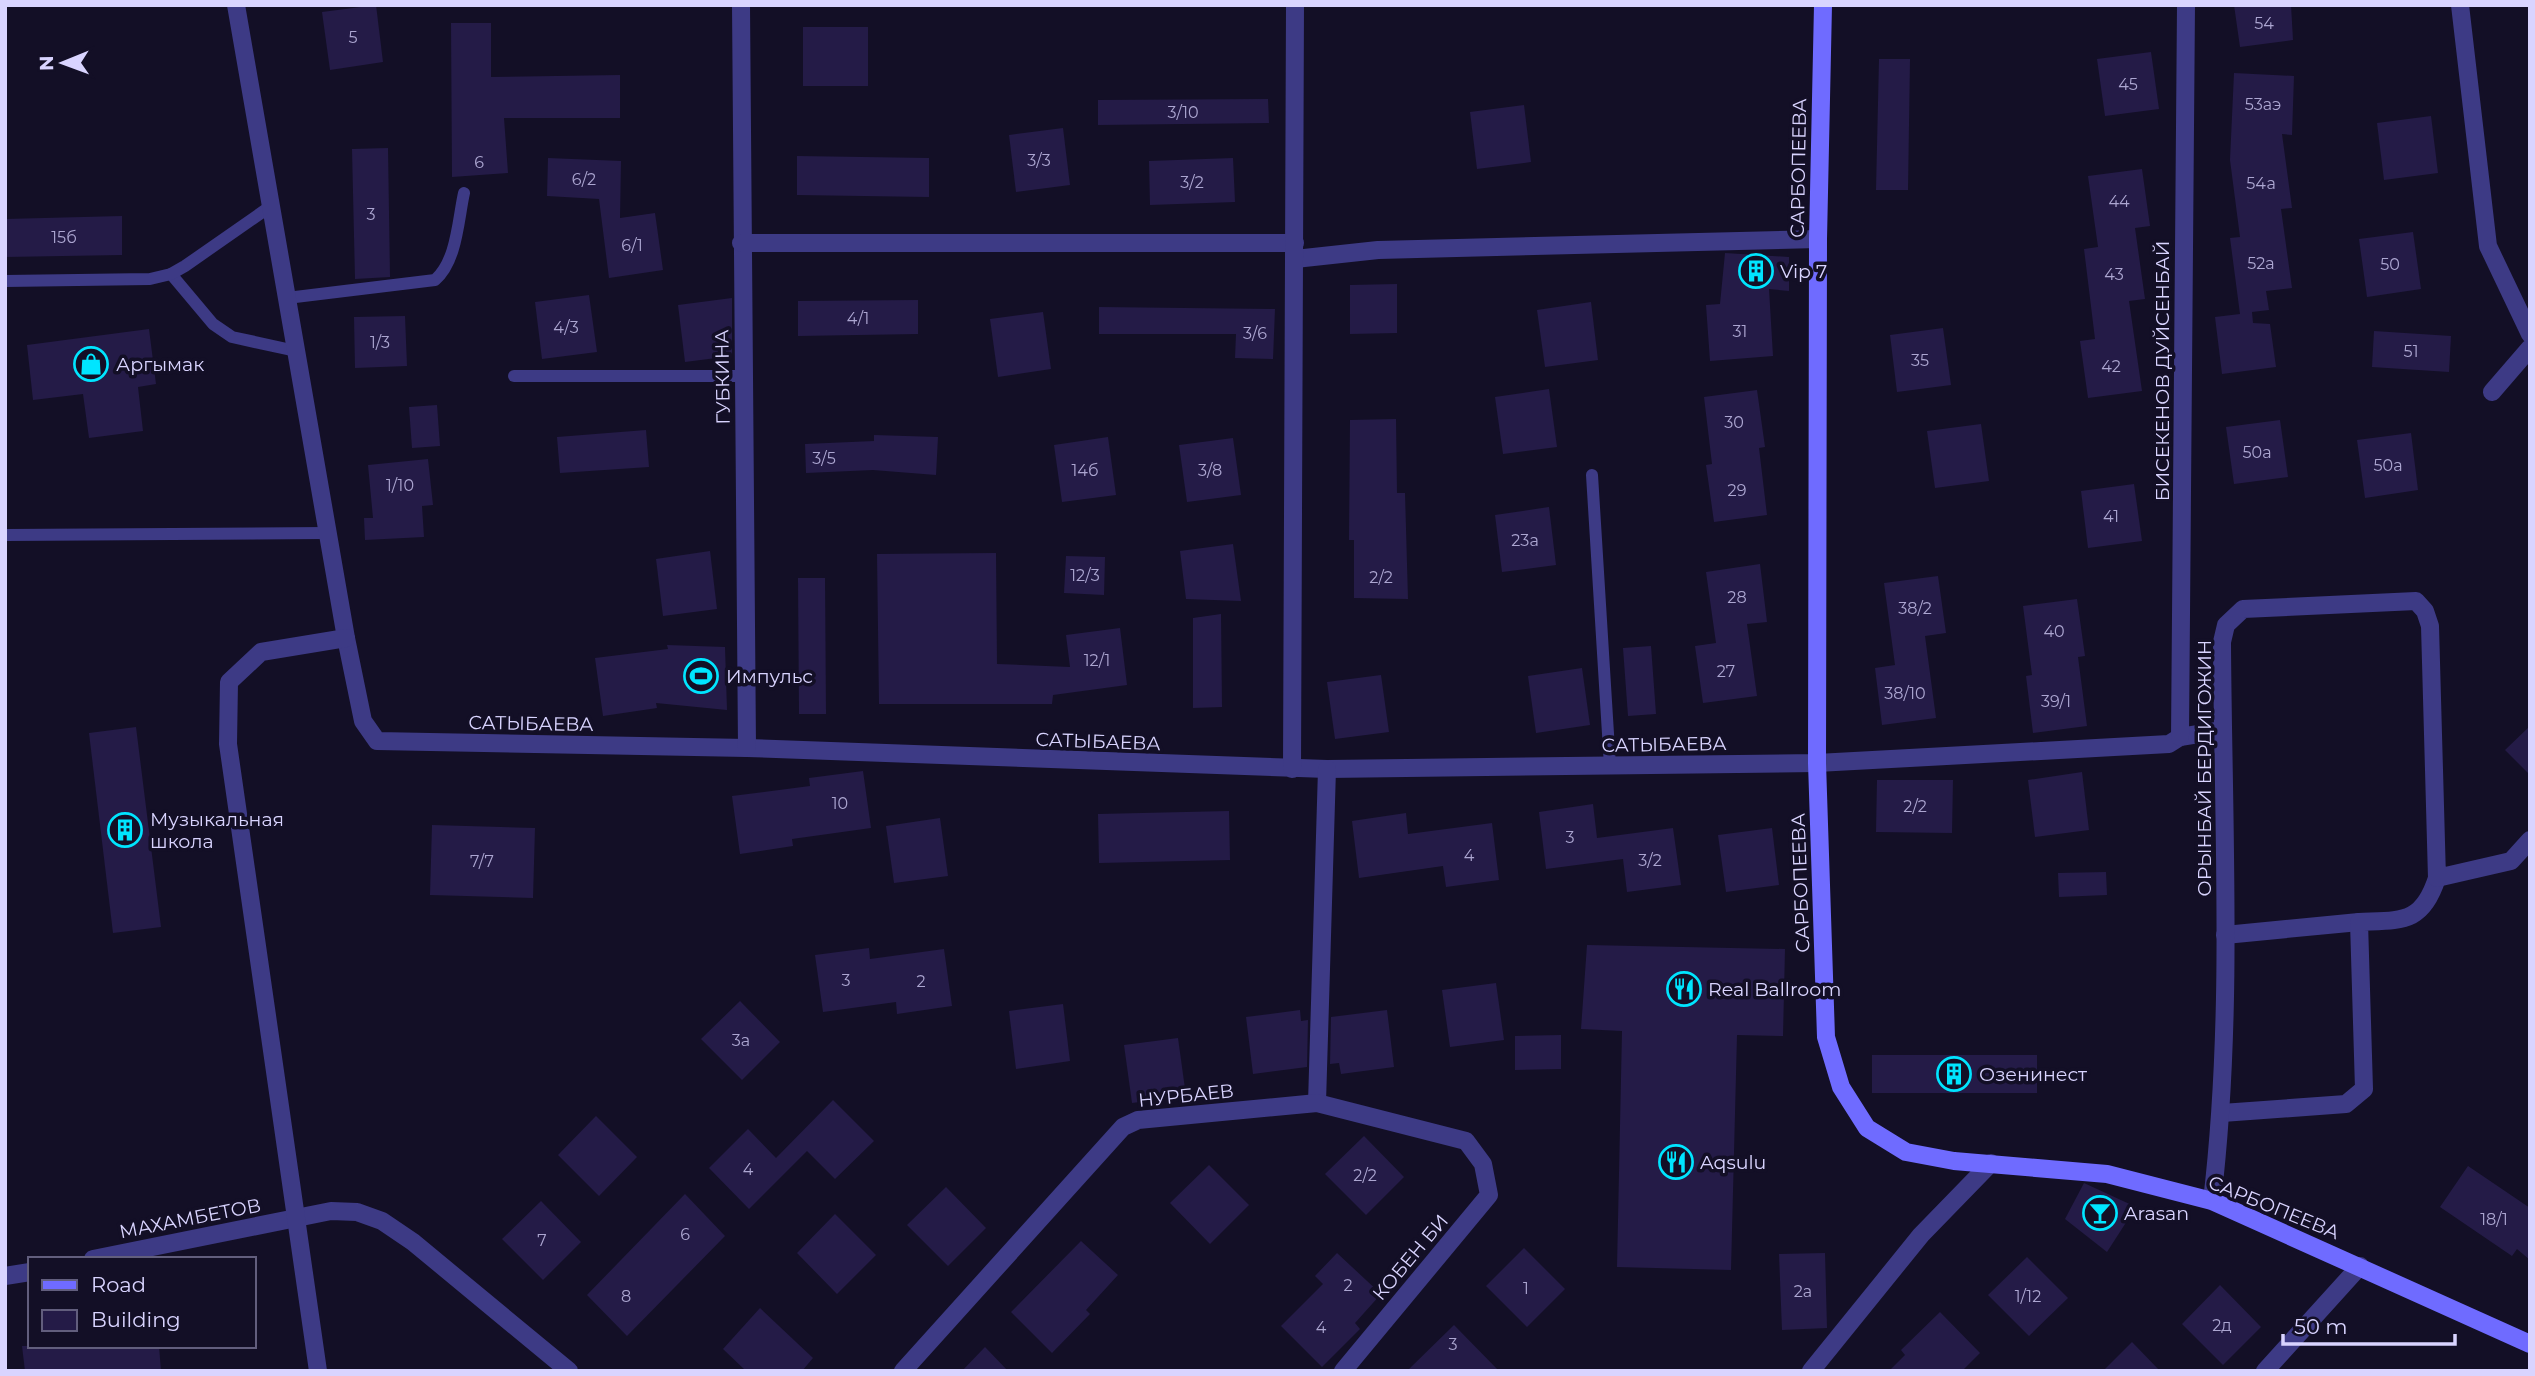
<svg xmlns="http://www.w3.org/2000/svg" width="2535" height="1376" font-family="Montserrat,sans-serif">
<style>
.building{fill:#241b47}
.lines{fill:none;stroke-linecap:round;stroke-linejoin:round}
.lane{stroke:#3d3a85;stroke-width:12}
.street{stroke:#3d3a85;stroke-width:18}
.secondary{stroke:#6f6bff;stroke-width:18}
.labels{text-anchor:middle;stroke-width:7;stroke-linejoin:round;paint-order:stroke}
.number-label{font-size:16px;fill:#aca6d1}
.street-label{font-size:19px;fill:#d9d4ff;stroke:#130f26}
.poi-label{font-size:19px;fill:#d9d4ff;stroke:#130f26;text-anchor:start}
</style>
<rect width="100%" height="100%" fill="#130f26"/>
<g class="building">
<path d="M376 5 383 62 330 70 322 12Z"/>
<path d="M2234 5H2291L2293 40 2240 47Z"/>
<path d="M451 23H491V77L620 75V118H504L508 173 452 177Z"/>
<rect x="803" y="27" width="65" height="59"/>
<path d="M2151 52 2159 109 2105 116 2097 59Z"/>
<path d="M1879 59H1910L1908 190H1876Z"/>
<path d="M2234 73 2294 76 2292 135 2282 134 2292 208 2281 209 2292 288 2266 291 2269 310 2252 312 2253 323 2270 324 2276 367 2222 374 2215 317 2240 314 2230 238 2240 237 2230 160Z"/>
<path d="M1268 99 1269 123 1098 125V100Z"/>
<path d="M1524 105 1531 162 1477 169 1470 112Z"/>
<path d="M2431 116 2438 173 2384 180 2377 123Z"/>
<path d="M1063 128 1070 185 1016 192 1009 135Z"/>
<path d="M388 148 390 277 355 279 352 149Z"/>
<path d="M797 156 929 158V197L797 195Z"/>
<path d="M548 158 621 161 620 218 655 213 663 270 609 278 599 199 547 196Z"/>
<path d="M1233 158 1235 202 1150 205 1149 161Z"/>
<path d="M2142 169 2150 226 2135 228 2145 299 2129 301 2142 391 2088 398 2080 341 2095 339 2084 249 2098 247 2088 176Z"/>
<path d="M122 216V255L5 257V219Z"/>
<path d="M2413 232 2421 289 2367 297 2359 239Z"/>
<path d="M1725 253 1789 257V291L1769 289 1773 356 1710 361 1706 305 1720 304Z"/>
<path d="M1397 284V333L1350 334V285Z"/>
<path d="M589 295 597 352 542 359 535 302Z"/>
<path d="M732 298V356L685 362 678 305Z"/>
<path d="M918 300V334L798 336V301Z"/>
<path d="M1591 302 1598 360 1545 367 1537 310Z"/>
<path d="M1099 307 1275 309 1273 359 1235 358 1236 334H1099Z"/>
<path d="M1043 312 1051 369 998 377 990 319Z"/>
<path d="M405 316 407 366 355 368 354 317Z"/>
<path d="M1943 328 1951 385 1897 392 1890 335Z"/>
<path d="M149 329 156 384 138 387 143 431 89 438 83 394 33 400 27 345Z"/>
<path d="M2374 331 2451 336 2449 372 2372 367Z"/>
<path d="M1549 389 1557 447 1503 454 1495 397Z"/>
<path d="M1757 390 1765 447 1759 448 1767 515 1714 522 1706 465 1712 464 1704 397Z"/>
<path d="M437 405 440 446 412 448 409 407Z"/>
<path d="M1396 419 1397 493H1405L1408 599 1354 598V540H1349L1350 420Z"/>
<path d="M2280 420 2288 477 2234 484 2226 427Z"/>
<path d="M1981 424 1989 481 1935 488 1927 431Z"/>
<path d="M646 430 649 467 560 473 557 437Z"/>
<path d="M2411 433 2418 490 2365 498 2357 440Z"/>
<path d="M874 435 938 437 936 475 873 470 806 473 805 444 874 441Z"/>
<path d="M1108 437 1116 495 1062 502 1054 445Z"/>
<path d="M1233 438 1241 495 1187 502 1179 445Z"/>
<path d="M428 459 433 505 422 506 424 537 365 540 364 518H373L368 465Z"/>
<path d="M2134 484 2142 541 2088 548 2081 491Z"/>
<path d="M1549 507 1556 565 1502 572 1495 515Z"/>
<path d="M1233 544 1241 601 1186 599 1180 551Z"/>
<path d="M710 551 717 609 663 616 656 559Z"/>
<path d="M996 553 997 664 1070 667 1066 635 1120 628 1127 685 1053 695 1052 704H879L877 554Z"/>
<path d="M1066 556 1105 557 1104 595 1064 593Z"/>
<path d="M1760 564 1767 622 1747 624 1757 696 1703 703 1695 646 1716 643 1706 572Z"/>
<path d="M1938 576 1946 633 1925 636 1936 718 1882 725 1875 668 1895 665 1884 583Z"/>
<path d="M798 578H825L826 714H799Z"/>
<path d="M2077 599 2085 656 2078 657 2087 726 2033 733 2026 676 2032 675 2023 606Z"/>
<path d="M1221 614 1222 707 1193 708V618Z"/>
<path d="M667 645 725 647 727 710 656 703 657 708 603 716 595 658 668 649Z"/>
<path d="M1651 646 1656 714 1628 716 1623 648Z"/>
<path d="M1582 668 1590 725 1536 733 1528 676Z"/>
<path d="M1381 675 1389 732 1335 739 1327 682Z"/>
<path d="M2530 726V775L2505 750Z"/>
<path d="M136 727 161 927 113 933 89 733Z"/>
<path d="M863 771 871 828 792 839 793 846 740 854 732 796 810 786 809 778Z"/>
<path d="M2082 772 2089 830 2035 837 2028 780Z"/>
<path d="M1877 780H1953L1952 833 1876 832Z"/>
<path d="M1593 804 1597 838 1673 828 1681 885 1627 892 1623 859 1546 869 1539 812Z"/>
<path d="M1229 811 1230 860 1099 863 1098 814Z"/>
<path d="M1406 813 1408 834 1492 823 1499 880 1446 887 1443 866 1359 878 1352 821Z"/>
<path d="M940 818 948 876 894 883 886 826Z"/>
<path d="M432 825 535 828 533 898 430 895Z"/>
<path d="M1772 828 1779 885 1726 892 1718 835Z"/>
<path d="M2106 872 2107 895 2059 897 2058 873Z"/>
<path d="M1587 945 1785 949 1783 1036 1737 1035 1731 1270 1617 1267 1622 1031 1581 1029Z"/>
<path d="M869 948 870 959 944 949 952 1006 897 1014 896 1002 823 1012 815 955Z"/>
<path d="M1496 983 1504 1040 1450 1047 1442 990Z"/>
<path d="M740 1001 780 1042 742 1080 701 1039Z"/>
<path d="M1063 1004 1070 1061 1016 1069 1009 1011Z"/>
<path d="M1300 1010 1301 1021 1308 1020 1307 1067 1253 1074 1246 1017Z"/>
<path d="M1387 1010 1394 1067 1341 1074 1339 1063 1330 1064 1331 1017Z"/>
<path d="M1561 1035V1069L1515 1070V1036Z"/>
<path d="M1178 1038 1186 1096 1132 1103 1124 1045Z"/>
<rect x="1872" y="1055" width="165" height="38"/>
<path d="M833 1100 874 1141 835 1179 807 1151 749 1209 709 1168 748 1129 776 1158Z"/>
<path d="M596 1116 637 1157 599 1196 558 1155Z"/>
<path d="M1364 1136 1404 1177 1366 1215 1325 1174Z"/>
<path d="M1209 1165 1249 1205 1210 1244 1170 1203Z"/>
<path d="M2468 1166 2530 1208V1260L2517 1249 2512 1256 2440 1207Z"/>
<path d="M2084 1183 2136 1207 2107 1252 2065 1219Z"/>
<path d="M946 1187 986 1228 948 1266 907 1225Z"/>
<path d="M685 1194 725 1236 627 1336 587 1295Z"/>
<path d="M541 1201 581 1242 543 1280 502 1239Z"/>
<path d="M835 1214 876 1255 837 1294 797 1253Z"/>
<path d="M1081 1241 1118 1275 1086 1310 1090 1314 1052 1353 1011 1312Z"/>
<path d="M1524 1248 1565 1289 1527 1327 1486 1286Z"/>
<path d="M1337 1253 1381 1294 1355 1323 1360 1329 1322 1367 1281 1326 1323 1284 1315 1276Z"/>
<path d="M1825 1253 1827 1328 1782 1330 1779 1254Z"/>
<path d="M2027 1257 2068 1298 2029 1336 1988 1295Z"/>
<path d="M2220 1285 2261 1327 2223 1365 2182 1324Z"/>
<path d="M760 1308 813 1358 802 1371H746L723 1349Z"/>
<path d="M1940 1312 1980 1353 1962 1371H1889L1905 1355 1901 1350Z"/>
<path d="M1454 1325 1499 1371H1407Z"/>
<path d="M2132 1342 2160 1371H2103Z"/>
<path d="M22 1346H159L161 1371H25Z"/>
<path d="M985 1347 1008 1371H962Z"/>
</g>
<g class="lines">
<g class="lane">
<path d="M171 274 213 324 232 337 296 351"/>
<path d="M5 281 150 279 171 274 185 266 271 206"/>
<path d="M287 298 435 280C457 261 458 220 464 193"/>
<path d="M514 376H743"/>
<path d="M1592 475 1610 766"/>
<path d="M5 535 328 533"/>
</g>
<g class="street">
<path d="M236 5 346 638 363 721 377 741 747 748 1327 769 1817 763 2169 744 2180 737 2223 730"/>
<path d="M741 5 747 748"/>
<path d="M2460 5 2488 246 2530 334"/>
<path d="M741 243H1295"/>
<path d="M1295 259 1378 250 1818 239"/>
<path d="M2492 392 2530 348"/>
<path d="M2180 737 2186 5"/>
<path d="M1292 769 1295 5"/>
<path d="M2225 935 2359 922"/>
<path d="M1317 1103 1327 769"/>
<path d="M2222 1113 2346 1104 2364 1089 2359 922C2402 920 2422 924 2437 878"/>
<path d="M2212 1201C2234 1016 2223 828 2222 642L2226 625 2243 609 2416 601 2425 611 2430 626 2437 878 2511 861 2530 840"/>
<path d="M93 1259 331 1211 357 1212 382 1221 413 1242 569 1371"/>
<path d="M5 1276 30 1272"/>
<path d="M318 1371 228 744 229 682 261 652 346 638"/>
<path d="M903 1371 1123 1127 1138 1120 1317 1103 1466 1141 1483 1164 1489 1195 1343 1371"/>
<path d="M1811 1371 1921 1235 1991 1163"/>
<path d="M2265 1371 2360 1266"/>
</g>
<path class="secondary" d="M1823 5 1818 239 1817 763 1826 1037 1841 1087 1867 1128 1906 1152 1954 1161 2107 1174 2212 1201 2530 1344"/>
</g>
<defs>
<g id="building-ring" transform="scale(1.75)"><circle r="9.5" fill="#130f26" stroke="#00e5ff" stroke-width="1.5"/><path d="M-4-6H4V6H1V3H-1V6H-4ZM-2.5-4.3h1.7v1.8h-1.7ZM.8-4.3h1.7v1.8H.8ZM-2.5-1h1.7V.8h-1.7ZM.8-1h1.7V.8H.8Z" fill="#00e5ff"/></g>
<g id="shop-ring" transform="scale(1.75)"><circle r="9.5" fill="#130f26" stroke="#00e5ff" stroke-width="1.5"/><path d="M-5-2.5h2.3a2.7 3.5 0 0 1 5.4 0H5L5.5 6h-11ZM-1.5-2.5h3a1.5 2.3 0 0 0-3 0Z" fill="#00e5ff"/></g>
<g id="stadium-ring" transform="scale(1.75)"><circle r="9.5" fill="#130f26" stroke="#00e5ff" stroke-width="1.5"/><path d="M0-5a6.5 5 0 1 0 0 10a6.5 5 0 1 0 0-10ZM-3.5-1.8h7v3.6h-7Z" fill="#00e5ff"/></g>
<g id="restaurant-ring" transform="scale(1.75)"><circle r="9.5" fill="#130f26" stroke="#00e5ff" stroke-width="1.5"/><path d="M-5-6h1v4h1v-4h1v4h1v-4h1v5L-1.5 .5V6h-2V.5L-5-1ZM5-6V6H3V1.5H1.5Q1.5-4 5-6Z" fill="#00e5ff"/></g>
<g id="bar-ring" transform="scale(1.75)"><circle r="9.5" fill="#130f26" stroke="#00e5ff" stroke-width="1.5"/><path d="M-6-5H6L.8 .8V4.5H3.5V6h-7V4.5H-.8V.8Z" fill="#00e5ff"/></g>
</defs>
<g fill-rule="evenodd">
<use href="#building-ring" x="1756" y="271"/>
<use href="#shop-ring" x="91" y="364"/>
<use href="#stadium-ring" x="701" y="676"/>
<use href="#building-ring" x="125" y="830"/>
<use href="#restaurant-ring" x="1684" y="989"/>
<use href="#building-ring" x="1954" y="1074"/>
<use href="#restaurant-ring" x="1676" y="1162"/>
<use href="#bar-ring" x="2100" y="1213"/>
</g>
<g class="labels">
<g class="number-label">
<text x="2264" y="29">54</text>
<text x="353" y="43">5</text>
<text x="2128" y="90">45</text>
<text x="2263" y="110">53аэ</text>
<text x="1183" y="118">3/10</text>
<text x="1039" y="166">3/3</text>
<text x="479" y="168">6</text>
<text x="584" y="185">6/2</text>
<text x="1192" y="188">3/2</text>
<text x="2261" y="189">54а</text>
<text x="2119" y="207">44</text>
<text x="371" y="220">3</text>
<text x="64" y="243">15б</text>
<text x="632" y="251">6/1</text>
<text x="2261" y="269">52а</text>
<text x="2390" y="270">50</text>
<text x="2114" y="280">43</text>
<text x="858" y="324">4/1</text>
<text x="566" y="333">4/3</text>
<text x="1740" y="337">31</text>
<text x="1255" y="339">3/6</text>
<text x="380" y="348">1/3</text>
<text x="2411" y="357">51</text>
<text x="1920" y="366">35</text>
<text x="2111" y="372">42</text>
<text x="1734" y="428">30</text>
<text x="2257" y="458">50а</text>
<text x="824" y="464">3/5</text>
<text x="2388" y="471">50а</text>
<text x="1085" y="476">14б</text>
<text x="1210" y="476">3/8</text>
<text x="400" y="491">1/10</text>
<text x="1737" y="496">29</text>
<text x="2111" y="522">41</text>
<text x="1525" y="546">23а</text>
<text x="1085" y="581">12/3</text>
<text x="1381" y="583">2/2</text>
<text x="1737" y="603">28</text>
<text x="1915" y="614">38/2</text>
<text x="2054" y="637">40</text>
<text x="1097" y="666">12/1</text>
<text x="1726" y="677">27</text>
<text x="1905" y="699">38/10</text>
<text x="2056" y="707">39/1</text>
<text x="840" y="809">10</text>
<text x="1915" y="812">2/2</text>
<text x="1570" y="843">3</text>
<text x="1469" y="861">4</text>
<text x="1650" y="866">3/2</text>
<text x="482" y="867">7/7</text>
<text x="846" y="986">3</text>
<text x="921" y="987">2</text>
<text x="741" y="1046">3а</text>
<text x="748" y="1175">4</text>
<text x="1365" y="1181">2/2</text>
<text x="2494" y="1225">18/1</text>
<text x="685" y="1240">6</text>
<text x="542" y="1246">7</text>
<text x="1348" y="1291">2</text>
<text x="1526" y="1294">1</text>
<text x="1803" y="1297">2а</text>
<text x="626" y="1302">8</text>
<text x="2028" y="1302">1/12</text>
<text x="2222" y="1331">2д</text>
<text x="1321" y="1333">4</text>
<text x="1453" y="1350">3</text>
</g>
<g class="street-label">
<text transform="translate(1798 168) rotate(-89)" y="7">САРБОПЕЕВА</text>
<text transform="translate(2162 371) rotate(-90)" y="7">БИСЕКЕНОВ ДУЙСЕНБАЙ</text>
<text transform="translate(722 377) rotate(-91)" y="7">ГУБКИНА</text>
<text transform="translate(531 723) rotate(1)" y="7">САТЫБАЕВА</text>
<text transform="translate(1098 741) rotate(2)" y="7">САТЫБАЕВА</text>
<text transform="translate(1664 744) rotate(-1)" y="7">САТЫБАЕВА</text>
<text transform="translate(2204 768) rotate(-90)" y="7">ОРЫНБАЙ БЕРДИГОЖИН</text>
<text transform="translate(1800 883) rotate(-92)" y="7">САРБОПЕЕВА</text>
<text transform="translate(1186 1095) rotate(-6)" y="7">НУРБАЕВ</text>
<text transform="translate(2274 1207) rotate(22)" y="7">САРБОПЕЕВА</text>
<text transform="translate(190 1218) rotate(-11)" y="7">МАХАМБЕТОВ</text>
<text transform="translate(1410 1257) rotate(-50)" y="7">КОБЕН БИ</text>
</g>
<g class="poi-label">
<text x="1780" y="278">Vip 7</text>
<text x="116" y="371">Аргымак</text>
<text x="726" y="683">Импульс</text>
<text x="150" y="826">Музыкальная<tspan x="150" dy="22">школа</tspan></text>
<text x="1708" y="996">Real Ballroom</text>
<text x="1979" y="1081">Озенинест</text>
<text x="1700" y="1169">Aqsulu</text>
<text x="2124" y="1220">Arasan</text>
</g>
</g>
<rect width="2535" height="1376" fill="none" stroke="#d9d4ff" stroke-width="14"/>
<rect x="28" y="1257" width="228" height="91" fill="#130f26" stroke="#625e7d" stroke-width="2"/>
<rect x="42" y="1280" width="35" height="10" fill="#6f6bff" stroke="#625e7d" stroke-width="2"/>
<text x="91" y="1292" font-size="21" fill="#d9d4ff">Road</text>
<rect x="42" y="1310" width="35" height="21" fill="#241b47" stroke="#625e7d" stroke-width="2"/>
<text x="91" y="1327" font-size="21" fill="#d9d4ff">Building</text>
<g transform="translate(63 63) rotate(269)" stroke="#130f26" stroke-width="5" paint-order="stroke">
<path d="M0-5L12 26L0 18L-12 26Z" fill="#d9d4ff"/>
<text y="-10" font-size="19" font-weight="bold" text-anchor="middle" fill="#d9d4ff">N</text>
</g>
<path d="M2283 1334v10h172v-10" fill="none" stroke="#d9d4ff" stroke-width="3.5"/>
<text x="2294" y="1334" font-size="21" fill="#d9d4ff" stroke="#130f26" stroke-width="5" paint-order="stroke">50 m</text>
</svg>
